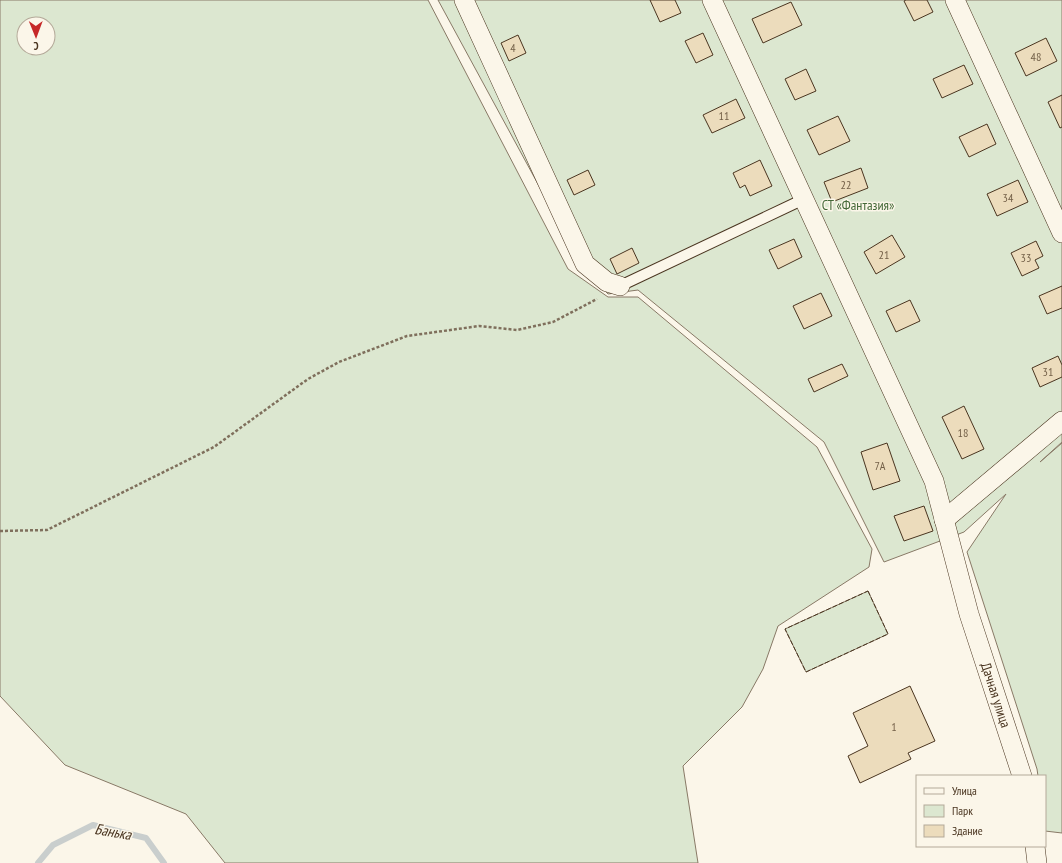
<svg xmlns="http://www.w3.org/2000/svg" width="1062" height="863" font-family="'PT Sans Narrow',sans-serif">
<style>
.green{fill:#dce7d0;stroke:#887966;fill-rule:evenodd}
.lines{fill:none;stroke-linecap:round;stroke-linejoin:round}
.stream{stroke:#c9cecd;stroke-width:6}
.building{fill:#ecdcbc;stroke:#4a3520}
.lane-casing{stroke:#4a3520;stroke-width:12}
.street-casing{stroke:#4a3520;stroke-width:20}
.path{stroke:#7f6f5c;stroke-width:2.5;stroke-dasharray:3 2;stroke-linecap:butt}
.lane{stroke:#fbf6e9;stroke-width:10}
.street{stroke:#fbf6e9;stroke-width:19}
.fence{stroke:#4a3520;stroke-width:1;stroke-dasharray:5 2;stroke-linecap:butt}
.labels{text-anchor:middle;stroke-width:3;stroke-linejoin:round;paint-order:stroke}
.number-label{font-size:12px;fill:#725f47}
.park-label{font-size:14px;fill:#436837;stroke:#fbf6e9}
.street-label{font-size:14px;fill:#4a3520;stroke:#fbf6e9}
.water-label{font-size:15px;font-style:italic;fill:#4a3520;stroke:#fbf6e9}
</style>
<rect width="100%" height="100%" fill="#fbf6e9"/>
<g class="green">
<path d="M0 0H428L568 269 608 297H638L817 447 872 549 869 567 778 626 763 669 742 707 683 766 698 863H225L186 814 65 765 0 696ZM24 24H48V48H24Z"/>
<path d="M438 0H1062V442L1040 462 1062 443V833L1045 831V776H1038L1037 769 967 552 1006 494 964 532 884 562 824 442 638 290 608 294 583 267Z"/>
<path d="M868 591 888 634 806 672 785 629Z"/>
</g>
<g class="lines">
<path class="stream" d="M38 863 53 845 93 825 146 838 164 863"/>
</g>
<g class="building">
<path d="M650 0H675L681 13 660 22Z"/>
<path d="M906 0H927L933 12 914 21 904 1Z"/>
<path d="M791 2 802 25 763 43 752 19Z"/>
<path d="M703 33 713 55 696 63 685 41Z"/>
<path d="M518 35 526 53 509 61 501 43Z"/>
<path d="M1046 38 1057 61 1026 76 1015 53Z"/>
<path d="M964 65 973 84 942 98 933 79Z"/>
<path d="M806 69 816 91 795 100 785 79Z"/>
<path d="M1062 95V127L1060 128 1048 102Z"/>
<path d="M736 99 745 118 712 133 703 115Z"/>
<path d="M838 116 850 141 819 155 807 130Z"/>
<path d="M987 124 996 144 969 157 959 137Z"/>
<path d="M760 160 772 186 750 196 745 185 740 188 733 173Z"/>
<path d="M861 168 868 188 832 202 824 182Z"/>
<path d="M588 170 595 185 574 195 567 180Z"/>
<path d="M1018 180 1028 202 997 216 987 194Z"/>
<path d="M892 235 905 257 876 274 864 252Z"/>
<path d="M794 239 802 257 778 269 769 250Z"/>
<path d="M1036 241 1043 256 1035 260 1039 268 1022 276 1011 253Z"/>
<path d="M632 248 639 263 617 274 610 259Z"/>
<path d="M1062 286V308L1047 314 1039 296Z"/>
<path d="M821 293 832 316 804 329 793 306Z"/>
<path d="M910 300 920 321 896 332 886 311Z"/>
<path d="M1058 356 1062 365V377L1040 387 1032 368Z"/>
<path d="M842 364 848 376 814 392 808 379Z"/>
<path d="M964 406 984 449 962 459 942 417Z"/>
<path d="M887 443 900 481 873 490 861 452Z"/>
<path d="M924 506 933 531 904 541 894 516Z"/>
<path d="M910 686 935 741 908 753 911 759 860 783 848 756 868 746 853 713Z"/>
</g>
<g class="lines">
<g class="lane-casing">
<path id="lane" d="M620 286 804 199"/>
</g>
<g class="street-casing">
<g id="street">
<path d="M464 0 585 264 607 282 620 286"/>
<path d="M712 0 934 481 969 614 1022 776"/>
<path d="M955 0 1062 233"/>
<path d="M944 520 1062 421"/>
<path d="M1035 846 1037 863"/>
</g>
</g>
<path class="path" d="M0 531 47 530 214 447 308 379 339 362 407 336 479 326 517 330 553 322 597 299"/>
<use href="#lane" class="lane"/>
<use href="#street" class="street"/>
<path class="fence" d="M868 591 888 634 806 672 785 629Z"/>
</g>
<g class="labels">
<g class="number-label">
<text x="513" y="52">4</text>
<text x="1036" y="61">48</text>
<text x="724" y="120">11</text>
<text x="846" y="189">22</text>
<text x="1008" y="202">34</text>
<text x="884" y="259">21</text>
<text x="1026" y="262">33</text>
<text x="1048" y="376">31</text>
<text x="963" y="437">18</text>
<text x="880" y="470">7А</text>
<text x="894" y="731">1</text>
</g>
<g class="park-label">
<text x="858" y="210">СТ «Фантазия»</text>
</g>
<g class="street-label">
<text transform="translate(996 695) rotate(72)" y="5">Дачная улица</text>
</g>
<g class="water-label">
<text transform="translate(113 832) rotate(10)" y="5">Банька</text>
</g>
</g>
<rect x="916" y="775" width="130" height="72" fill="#fbf6e9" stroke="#b4a999"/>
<rect x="924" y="788" width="20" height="6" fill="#fbf6e9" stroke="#b4a999"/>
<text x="952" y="795" font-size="12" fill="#4a3520">Улица</text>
<rect x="924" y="805" width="20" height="12" fill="#dce7d0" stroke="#b4a999"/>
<text x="952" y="815" font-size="12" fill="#4a3520">Парк</text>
<rect x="924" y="825" width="20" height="12" fill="#ecdcbc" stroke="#b4a999"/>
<text x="952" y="835" font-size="12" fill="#4a3520">Здание</text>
<g transform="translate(36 36) rotate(179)"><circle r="19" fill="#fbf6e9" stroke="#b4a999"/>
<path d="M0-3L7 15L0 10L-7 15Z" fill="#c62828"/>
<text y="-6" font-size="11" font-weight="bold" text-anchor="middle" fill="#4a3520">С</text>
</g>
</svg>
